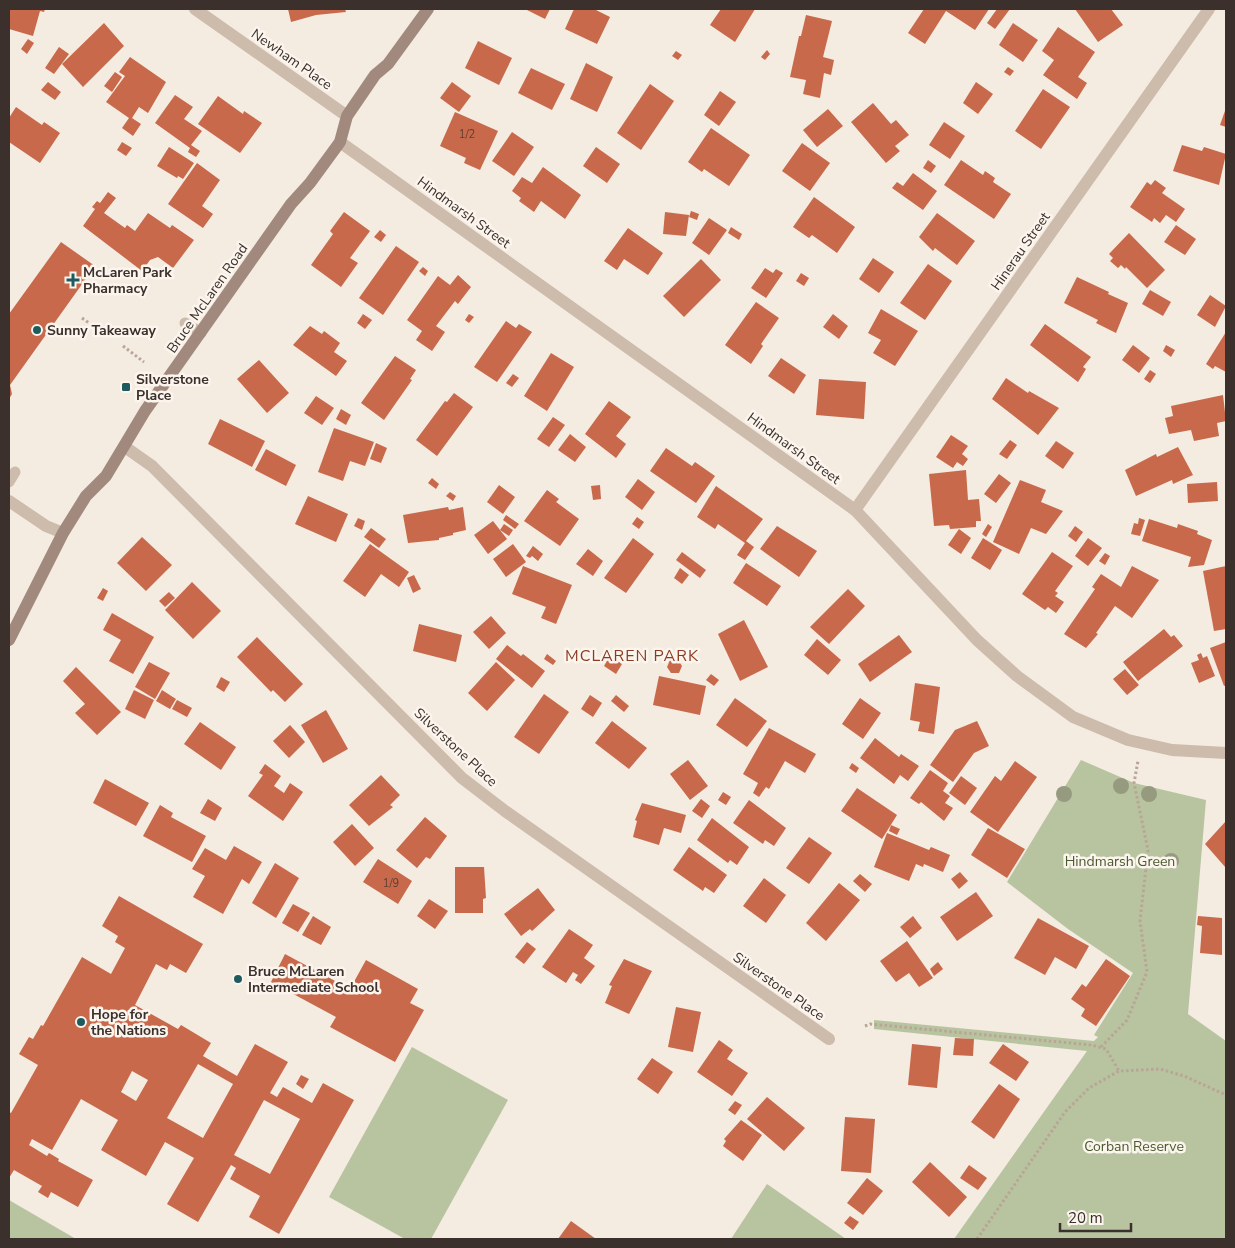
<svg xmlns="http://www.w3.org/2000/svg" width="1235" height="1248" font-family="'Nunito Sans',sans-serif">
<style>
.green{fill:#b8c4a0}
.building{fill:#c8694b;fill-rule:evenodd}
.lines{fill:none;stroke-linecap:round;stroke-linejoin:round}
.path{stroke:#b9a596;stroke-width:3;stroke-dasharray:2.5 2.5;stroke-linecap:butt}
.service{stroke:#cdbbac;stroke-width:11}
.minor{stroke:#cdbbac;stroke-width:12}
.secondary{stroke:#a18a7d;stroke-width:12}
.tree{fill:#969b7f}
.poi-dot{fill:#1f5a5e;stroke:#fbf5ee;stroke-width:2}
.labels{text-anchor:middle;stroke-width:5;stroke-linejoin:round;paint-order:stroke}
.number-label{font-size:11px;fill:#5e3e33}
.street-label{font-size:14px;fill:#3b302b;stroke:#fbf5ee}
.poi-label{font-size:14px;font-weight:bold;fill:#3b302b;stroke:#fbf5ee;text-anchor:start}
.park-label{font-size:14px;fill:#4a5a2e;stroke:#fbf5ee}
.quarter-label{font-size:16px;letter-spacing:1px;fill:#8c3b22;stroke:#fbf5ee}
</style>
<rect width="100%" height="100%" fill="#f4ebe1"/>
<g class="green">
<path d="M1081 760 1134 783 1206 800 1188 1014 1226 1041V1239H954L1087 1051 874 1029V1020L1094 1041 1098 1037 1094 1035 1133 973 1068 929 1007 882Z"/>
<path d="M412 1047 508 1100 431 1239H405L329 1197Z"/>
<path d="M767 1184 846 1239H731Z"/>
<path d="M9 1200 76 1239H9Z"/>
</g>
<g class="building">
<path d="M9 9H45L44 12 40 11 33 36 9 29Z"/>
<path d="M288 9H345L346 12 316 15 291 22Z"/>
<path d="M525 9H550L545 19Z"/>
<path d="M574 9H594L610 17 597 44 565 29Z"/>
<path d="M721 9H755L735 42 710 25Z"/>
<path d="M924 9H989L975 30 946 11 925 44 908 33Z"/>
<path d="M997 9H1010L995 29 987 23Z"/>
<path d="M1075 9H1111L1123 25 1098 42Z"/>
<path d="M806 15 832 21 823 57 834 60 831 75 824 73 820 98 803 94 806 80 790 77 799 36H801Z"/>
<path d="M104 23 124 46 83 87 62 64Z"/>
<path d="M1013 23 1038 40 1023 62 999 45Z"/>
<path d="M1058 27 1095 52 1078 77 1087 83 1077 99 1043 75 1054 60 1042 51Z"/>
<path d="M28 39 34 43 27 54 21 49Z"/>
<path d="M478 41 512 58 499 85 465 68Z"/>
<path d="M59 47 69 54 54 74 45 68Z"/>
<path d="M767 50 770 54 765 60 761 57Z"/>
<path d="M676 51 682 55 678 60 672 56Z"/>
<path d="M130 57 166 82 148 113 139 107 132 118 141 124 133 136 122 128 129 118 106 102 125 76 119 72Z"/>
<path d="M586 63 613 77 597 112 570 99Z"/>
<path d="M1008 67 1014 71 1010 76 1004 72Z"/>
<path d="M531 68 565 84 552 110 518 93Z"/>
<path d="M115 72 122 77 112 92 104 86Z"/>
<path d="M48 82 61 92 55 100 41 90Z"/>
<path d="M452 82 471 96 459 112 440 98Z"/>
<path d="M976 82 993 94 978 114 963 103Z"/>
<path d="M650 84 674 101 641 150 617 133Z"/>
<path d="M1043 89 1070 107 1041 149 1015 131Z"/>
<path d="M720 91 736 102 719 126 704 115Z"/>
<path d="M175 95 193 107 184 119 202 131 191 145 200 151 196 157 188 152 190 148 155 123Z"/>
<path d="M218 96 243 114 244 111 262 123 240 153 198 124Z"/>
<path d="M873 103 891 124 896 120 909 135 895 146 900 151 886 163 851 122Z"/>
<path d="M16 107 42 125 44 122 60 133 40 163 9 142V118Z"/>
<path d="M1226 108V127L1220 125Z"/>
<path d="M828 109 843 126 817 147 803 130Z"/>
<path d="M455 112 498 131 480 170 464 163 466 158 440 146Z"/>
<path d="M944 122 965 136 950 159 929 145Z"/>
<path d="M711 128 750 155 729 186 704 169 702 172 688 162Z"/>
<path d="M512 132 534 147 514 176 492 161Z"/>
<path d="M122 142 132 148 126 156 117 150Z"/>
<path d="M802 143 830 163 810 191 782 171Z"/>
<path d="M1182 145 1202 151 1204 147 1226 154 1219 185 1173 171Z"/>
<path d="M169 147 194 163 183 179 178 176 177 178 157 166Z"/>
<path d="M596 147 620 164 607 183 583 166Z"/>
<path d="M928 160 936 166 931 173 923 168Z"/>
<path d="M961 160 983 175 985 171 995 178 993 182 1011 194 994 219 944 185Z"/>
<path d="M197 163 220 180 202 206 213 214 203 228 168 204Z"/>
<path d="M543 167 581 195 565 219 541 201 534 212 519 201 521 198 512 191 522 177 532 183Z"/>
<path d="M913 173 937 191 923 210 892 188 897 182 903 186Z"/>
<path d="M1155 180 1166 188 1162 193 1185 209 1176 222 1166 215 1160 223 1154 218 1152 222 1130 207 1147 182 1151 185Z"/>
<path d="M108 192 116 198 104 213 125 228 127 225 135 231 148 213 170 228 172 225 194 240 173 268 158 257 150 260 142 271 83 226 95 209 92 207 97 201 100 203Z"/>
<path d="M814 197 855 227 837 253 812 235 809 238 793 227Z"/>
<path d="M691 211 699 214 697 220 689 217Z"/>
<path d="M344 212 370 231 350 258 358 263 341 287 311 265 333 234 330 231Z"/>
<path d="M665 212 689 215 686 236 663 234Z"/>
<path d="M937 213 975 241 957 265 935 248 933 251 919 237Z"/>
<path d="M709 218 727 230 709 255 692 243Z"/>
<path d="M1176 225 1196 239 1185 255 1164 242Z"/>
<path d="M731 227 742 234 739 240 728 233Z"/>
<path d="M628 228 663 253 648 275 624 259 617 270 604 261Z"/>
<path d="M380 230 386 235 381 242 374 237Z"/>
<path d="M1129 233 1165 270 1147 288 1126 267 1125 269 1121 265 1118 268 1110 261 1113 258 1109 254Z"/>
<path d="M61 242 95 266 10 385 12 394 9 399V314Z"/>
<path d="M396 246 419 262 383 315 359 298Z"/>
<path d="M873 258 894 272 879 293 859 279Z"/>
<path d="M701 259 721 280 684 317 663 296Z"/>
<path d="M928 264 952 281 925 320 900 303Z"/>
<path d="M423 267 428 271 425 276 419 271Z"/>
<path d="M765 268 773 273 776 269 783 273 766 298 751 288Z"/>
<path d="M801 273 809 278 804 286 796 281Z"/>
<path d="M458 275 471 287 458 304 455 301 436 326 445 332 432 351 416 340 422 331 407 320 438 276 450 285Z"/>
<path d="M1077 277 1109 292 1108 294 1128 303 1116 333 1096 323 1098 320 1064 303Z"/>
<path d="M1150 290 1171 302 1163 316 1142 304Z"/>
<path d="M1210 295 1226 306 1215 327 1197 315Z"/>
<path d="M756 302 779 318 761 344 763 346 751 364 725 345Z"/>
<path d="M881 309 918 331 895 366 873 353 881 340 868 333Z"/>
<path d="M363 314 372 320 365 329 357 323Z"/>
<path d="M469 314 474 317 469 323 465 320Z"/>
<path d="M833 314 848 326 839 339 823 327Z"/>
<path d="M506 321 516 328 519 324 532 332 497 382 474 367Z"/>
<path d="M1045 324 1091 357 1083 367 1086 369 1078 382 1030 345Z"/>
<path d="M310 326 322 334 324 331 340 343 334 352 347 361 336 376 293 345Z"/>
<path d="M1226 332V372L1215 366 1213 369 1206 364Z"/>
<path d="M1133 345 1150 358 1139 373 1122 360Z"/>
<path d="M1166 345 1175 350 1171 357 1163 351Z"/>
<path d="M551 353 574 367 547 411 524 396Z"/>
<path d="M395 356 416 370 410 379 412 380 384 420 361 403Z"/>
<path d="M781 358 806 375 794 394 768 376Z"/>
<path d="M259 360 289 393 267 413 237 379Z"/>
<path d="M1150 370 1156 374 1150 383 1144 379Z"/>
<path d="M513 374 519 378 512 387 506 383Z"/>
<path d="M1006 378 1028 393 1029 391 1059 408 1038 435 992 399Z"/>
<path d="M819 379 866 382 864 419 816 415Z"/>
<path d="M454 393 473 407 437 456 416 440 445 401 447 402Z"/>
<path d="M1223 395 1226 421 1217 423 1219 436 1194 441 1191 430 1169 434 1165 418 1173 416 1171 406Z"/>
<path d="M316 396 334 408 322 425 304 413Z"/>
<path d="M609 401 631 417 616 436 626 444 616 458 585 434Z"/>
<path d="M341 409 351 415 346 425 336 419Z"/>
<path d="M553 417 565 425 549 447 537 439Z"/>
<path d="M220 419 265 441 252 467 208 444Z"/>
<path d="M334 428 374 442 365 466 350 461 343 481 318 472Z"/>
<path d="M570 434 586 447 575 462 558 450Z"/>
<path d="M951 435 968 446 962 454 968 459 963 466 957 462 953 468 936 457Z"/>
<path d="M1010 440 1017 445 1007 459 999 454Z"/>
<path d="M1056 441 1074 453 1063 469 1045 456Z"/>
<path d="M376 443 387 448 381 463 370 459Z"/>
<path d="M1178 447 1193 475 1173 484 1172 480 1136 496 1125 470 1156 454 1157 457Z"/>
<path d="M666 448 692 466 695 462 715 476 696 503 650 471Z"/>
<path d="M266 449 296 465 286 486 255 470Z"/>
<path d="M966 470 968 500 979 499 981 521H976V527L950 529 949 525 934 526 929 474Z"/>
<path d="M999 474 1011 483 996 503 984 494Z"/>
<path d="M432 478 439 484 436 489 428 483Z"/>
<path d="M638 479 655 492 642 510 625 497Z"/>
<path d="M1020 480 1046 490 1041 502 1063 511 1046 534 1031 528 1019 554 993 542Z"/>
<path d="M1217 482 1218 501 1188 503 1187 484Z"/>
<path d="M499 485 515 497 503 514 487 502Z"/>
<path d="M600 485 601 499 593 500 591 486Z"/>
<path d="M716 486 763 519 746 541 754 547 745 560 737 555 745 543 718 524 715 529 697 517Z"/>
<path d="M547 490 559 499 556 502 579 519 560 546 524 521Z"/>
<path d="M450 492 456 496 453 501 446 496Z"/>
<path d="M308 496 348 514 336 542 295 524Z"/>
<path d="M448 507 449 510 463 507 466 530 453 533V535L439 538V540L408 543 403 515Z"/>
<path d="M506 515 519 524 515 529 503 520Z"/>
<path d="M637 517 644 522 639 529 632 524Z"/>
<path d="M358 518 365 521 362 530 354 526Z"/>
<path d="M1139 518 1145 520 1140 536 1131 534 1134 523 1138 524Z"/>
<path d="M1149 519 1177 528 1178 524 1198 531 1197 534 1212 540 1204 565 1188 567 1191 557 1142 541Z"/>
<path d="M493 521 507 539 488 554 474 535Z"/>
<path d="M504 524 513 530 509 536 500 530Z"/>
<path d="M988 524 992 527 986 537 982 534Z"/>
<path d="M777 526 817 551 799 577 760 549Z"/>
<path d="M1075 526 1083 532 1076 542 1068 536Z"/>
<path d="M371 528 386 539 379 548 364 537Z"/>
<path d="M959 529 971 538 961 554 948 545Z"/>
<path d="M142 537 172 565 146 591 117 563Z"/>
<path d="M633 538 654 554 626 593 604 578Z"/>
<path d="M983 538 1002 550 990 570 971 558Z"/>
<path d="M1088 538 1102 548 1088 566 1075 556Z"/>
<path d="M370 544 409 572 399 587 381 574 365 597 343 581Z"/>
<path d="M513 544 526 562 506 577 493 559Z"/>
<path d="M533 546 543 554 538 561 532 556 530 558 526 556Z"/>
<path d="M588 549 603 561 593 576 576 564Z"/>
<path d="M682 552 706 570 700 578 676 560Z"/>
<path d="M1052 552 1073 566 1055 591 1058 593 1055 596 1064 602 1056 613 1048 607 1045 610 1022 594Z"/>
<path d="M1105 553 1110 556 1105 565 1099 561Z"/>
<path d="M746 563 781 586 767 606 733 583Z"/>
<path d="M523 566 572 585 556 624 541 618 546 607 512 594Z"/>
<path d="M1132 566 1159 580 1132 618 1115 606 1096 633 1098 634 1086 648 1064 634 1095 589 1092 587 1101 574 1121 587Z"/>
<path d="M1226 566V629L1214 631 1203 571Z"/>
<path d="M680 568 689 575 682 584 674 578Z"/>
<path d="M414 575 421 589 413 593 407 578Z"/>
<path d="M192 582 221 611 193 639 165 610Z"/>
<path d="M103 588 108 591 103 601 97 598Z"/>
<path d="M848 589 865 606 829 644 810 627Z"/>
<path d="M169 592 175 598 165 607 159 601Z"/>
<path d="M112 613 154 637 133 674 109 661 121 640 103 630Z"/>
<path d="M491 616 506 633 489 649 473 632Z"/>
<path d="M744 620 768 667 740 681 718 634Z"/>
<path d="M419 624 462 635 456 662 413 651Z"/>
<path d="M1164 629 1171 637 1174 635 1183 646 1138 681 1123 662Z"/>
<path d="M899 635 912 652 870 682 858 664Z"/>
<path d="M257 637 303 684 285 702 273 690 271 692 237 657Z"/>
<path d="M817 639 841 660 828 675 804 655Z"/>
<path d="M1226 642V685L1224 686 1210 648Z"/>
<path d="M507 645 521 656 523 654 545 671 532 688 496 659Z"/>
<path d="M1201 653 1203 658 1207 656 1215 676 1199 683 1191 663 1199 660 1197 655Z"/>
<path d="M547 654 556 661 553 665 544 659Z"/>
<path d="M610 656 622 664 616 674 604 666Z"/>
<path d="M670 660H678L682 666 679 673H671L667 667Z"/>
<path d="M149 662 170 673 155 699 135 687Z"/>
<path d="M496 662 515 680 487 711 468 693Z"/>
<path d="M76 667 121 712 97 735 75 713 85 704 63 681Z"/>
<path d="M1125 669 1139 685 1127 695 1113 679Z"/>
<path d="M711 674 719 680 714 686 706 680Z"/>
<path d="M659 676 706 686 700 715 653 705Z"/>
<path d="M221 677 230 682 224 692 216 687Z"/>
<path d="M915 683 940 687 934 734 918 731 920 722 910 720Z"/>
<path d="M134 690 154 700 145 719 125 709Z"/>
<path d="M162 690 176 699 170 709 156 701Z"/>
<path d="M544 694 569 712 539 754 514 737Z"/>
<path d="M590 695 602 703 593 717 581 709Z"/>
<path d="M616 695 629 706 624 712 611 701Z"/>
<path d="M735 698 767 721 747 747 716 725Z"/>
<path d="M860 698 881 713 863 739 842 724Z"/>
<path d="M177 700 192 708 187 717 172 709Z"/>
<path d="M326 710 348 749 323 763 301 725Z"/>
<path d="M612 721 647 748 629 769 595 743Z"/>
<path d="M977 721 989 746 974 753 953 782 930 765 955 730Z"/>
<path d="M200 722 236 747 221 770 184 744Z"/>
<path d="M290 725 305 742 289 758 273 741Z"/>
<path d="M769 728 816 754 805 773 785 761 769 789 766 787 759 797 753 793 758 783 743 774Z"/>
<path d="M875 738 899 757 901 754 919 766 908 781 900 775 894 784 860 758Z"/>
<path d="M688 760 708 786 690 800 670 774Z"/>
<path d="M1015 761 1037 777 998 832 970 812 995 776 1001 781Z"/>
<path d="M852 763 859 768 856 773 849 768Z"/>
<path d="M265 764 281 776 274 786 284 793 290 783 303 792 283 821 248 796 263 775 259 773Z"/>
<path d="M930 770 948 783 943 791 950 796 945 803 953 808 944 821 921 802 919 804 910 798Z"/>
<path d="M381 775 400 795 390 805 393 807 369 826 349 805Z"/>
<path d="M961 776 977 788 965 805 949 793Z"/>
<path d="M105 779 149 803 136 826 93 803Z"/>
<path d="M857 788 897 815 882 839 841 811Z"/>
<path d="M723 792 731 797 726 805 718 800Z"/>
<path d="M208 799 222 808 215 821 200 813Z"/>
<path d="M701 799 710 806 702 818 692 811Z"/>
<path d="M749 800 786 828 774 846 765 840 763 844 733 823Z"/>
<path d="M642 803 686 815 681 833 664 828 659 845 633 837 637 821 635 820Z"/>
<path d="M160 805 173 813 171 817 206 836 192 862 143 836Z"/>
<path d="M425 817 447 836 430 859 426 857 417 868 396 850Z"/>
<path d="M712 818 749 847 737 865 730 860 728 863 697 840Z"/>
<path d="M1226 821V868L1205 844Z"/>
<path d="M352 824 374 848 355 866 333 842Z"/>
<path d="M891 825 900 829 897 835 889 831Z"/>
<path d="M988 828 1025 849 1007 878 971 855Z"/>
<path d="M887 833 929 850 931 847 950 855 943 872 924 864 923 867 916 864 909 881 874 867Z"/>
<path d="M809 837 832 853 809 884 786 868Z"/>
<path d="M234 846 262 862 249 884 242 879 223 914 193 897 205 876 192 869 205 848 226 860Z"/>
<path d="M689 847 727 875 714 893 705 887 703 891 673 870Z"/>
<path d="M378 859 412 881 398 904 363 882Z"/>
<path d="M275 863 299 878 276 918 252 903Z"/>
<path d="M455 867H484L486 898 483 899V913H455Z"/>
<path d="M960 872 968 881 959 889 951 879Z"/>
<path d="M860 874 872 884 865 892 853 881Z"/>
<path d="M764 878 786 895 766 923 743 906Z"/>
<path d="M839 883 860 900 826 941 806 923Z"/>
<path d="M538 888 555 910 532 931 530 929 521 936 504 914Z"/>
<path d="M976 892 993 916 957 941 940 917Z"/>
<path d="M119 896 203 944 186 973 170 964 167 970 156 964 135 1005 178 1029 181 1025 211 1043 203 1056 237 1076 255 1044 288 1062 270 1093 277 1097 283 1087 312 1103 323 1083 354 1100 279 1234 249 1217 260 1196 230 1179 236 1168 231 1165 198 1222 167 1204 194 1158 165 1142 146 1176 101 1150 118 1120 81 1099 52 1150 32 1139 29 1145 47 1156 49 1153 59 1159 58 1161 93 1180 78 1207 51 1192 48 1198 38 1192 42 1186 14 1170 9 1178V1112L11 1113 38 1065 19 1054 29 1037 33 1039 41 1025 43 1026 82 957 111 974 125 948 115 942 118 936 102 926ZM198 1064 233 1084 203 1138 167 1118ZM132 1071 148 1080 136 1101 121 1092ZM264 1100 300 1119 270 1174 234 1155Z"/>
<path d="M429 899 448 911 435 929 417 916Z"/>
<path d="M293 904 310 913 298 932 282 923Z"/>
<path d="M313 916 331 927 321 945 302 935Z"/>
<path d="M913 916 922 928 910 938 900 927Z"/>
<path d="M1198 916 1222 918V955L1200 953 1202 926 1197 925Z"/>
<path d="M1038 918 1089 946 1076 969 1055 957 1045 975 1014 958Z"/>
<path d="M569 929 593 945 584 958 595 966 581 984 575 980 578 975 573 972 566 983 542 967Z"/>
<path d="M907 941 933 978 919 987 909 973 896 982 880 961Z"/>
<path d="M527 942 536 949 524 964 515 957Z"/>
<path d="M285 954 350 989 366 960 418 989 410 1003 424 1010 395 1062 330 1027 336 1017 271 982Z"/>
<path d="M624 959 652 971 629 1014 605 1003 612 986 609 985Z"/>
<path d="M1106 959 1130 976 1096 1026 1081 1016 1085 1009 1071 999 1082 984 1086 987Z"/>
<path d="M938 962 943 969 934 976 930 969Z"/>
<path d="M676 1007 701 1012 693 1052 668 1047Z"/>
<path d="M955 1038 974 1039 973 1056 953 1055Z"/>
<path d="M719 1040 733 1050 727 1059 748 1073 732 1096 697 1072Z"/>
<path d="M912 1044 941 1047 937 1088 908 1085Z"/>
<path d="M1003 1044 1029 1062 1016 1081 989 1063Z"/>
<path d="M652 1058 673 1072 658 1094 637 1079Z"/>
<path d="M301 1075 309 1079 303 1089 296 1084Z"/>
<path d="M999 1084 1020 1099 994 1139 971 1122Z"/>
<path d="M767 1097 805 1128 784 1151 747 1119Z"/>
<path d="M735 1101 742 1105 735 1115 728 1110Z"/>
<path d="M845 1117 875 1119 871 1173 841 1171Z"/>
<path d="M741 1120 762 1135 743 1161 723 1146 726 1141 724 1139Z"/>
<path d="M930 1162 967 1197 949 1217 912 1182Z"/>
<path d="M969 1165 987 1178 978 1190 960 1178Z"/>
<path d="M867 1178 883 1191 863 1215 847 1203Z"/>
<path d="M850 1216 859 1222 853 1230 844 1223Z"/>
<path d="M571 1221 596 1239H558Z"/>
</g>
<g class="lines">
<g class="path">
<path d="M82 318 99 330"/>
<path d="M123 346 144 362"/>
<path d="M865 1026 870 1024 1092 1045 1106 1049 1119 1071"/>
<path d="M1101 1047 1127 1020 1147 972 1140 921 1148 850 1134 783 1138 761"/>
<path d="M977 1239 1065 1112 1089 1088 1119 1071 1160 1069 1184 1076 1226 1095"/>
</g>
<g class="service">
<path d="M185 323 201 333"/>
<path d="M9 482 15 472"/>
</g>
<g class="minor">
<path d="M195 9 347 116"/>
<path d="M340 142 855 510 977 640 1017 676 1073 717 1128 740 1172 750 1226 753"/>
<path d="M125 447 152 466 462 778 505 811 829 1039"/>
<path d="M9 501 46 526 63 533"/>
<path d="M855 510 1209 9"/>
</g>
<path class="secondary" d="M9 640 63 533 86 496 106 476 145 411 291 204 310 183 340 142 347 116 375 75 388 64 428 9"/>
</g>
<g class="tree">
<circle cx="1121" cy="786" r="8"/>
<circle cx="1064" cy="794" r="8"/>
<circle cx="1149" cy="794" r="8"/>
<circle cx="1171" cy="861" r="8"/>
</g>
<g class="poi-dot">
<path d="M70.5 272.5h5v5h5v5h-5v5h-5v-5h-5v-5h5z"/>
<circle cx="37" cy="330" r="5"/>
<rect x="121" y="382" width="10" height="10" rx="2.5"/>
<circle cx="238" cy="979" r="5"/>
<circle cx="81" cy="1022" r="5"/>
</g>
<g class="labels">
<g class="number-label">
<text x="467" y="138">1/2</text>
<text x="391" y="887">1/9</text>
</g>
<g class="street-label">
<text transform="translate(292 59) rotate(35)" y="5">Newham Place</text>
<text transform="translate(464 212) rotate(36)" y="5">Hindmarsh Street</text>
<text transform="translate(1020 251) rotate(-55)" y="5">Hinerau Street</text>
<text transform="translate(207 298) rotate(-55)" y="5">Bruce McLaren Road</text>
<text transform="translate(794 448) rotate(36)" y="5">Hindmarsh Street</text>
<text transform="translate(456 747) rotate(43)" y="5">Silverstone Place</text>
<text transform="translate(779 986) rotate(35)" y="5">Silverstone Place</text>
</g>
<g class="poi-label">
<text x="83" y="277">McLaren Park<tspan x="83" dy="16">Pharmacy</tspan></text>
<text x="47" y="335">Sunny Takeaway</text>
<text x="136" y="384">Silverstone<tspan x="136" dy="16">Place</tspan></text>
<text x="248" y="976">Bruce McLaren<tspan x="248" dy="16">Intermediate School</tspan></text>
<text x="91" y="1019">Hope for<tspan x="91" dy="16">the Nations</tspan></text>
</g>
<g class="park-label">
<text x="1120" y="866">Hindmarsh Green</text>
<text x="1134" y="1151">Corban Reserve</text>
</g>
<g class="quarter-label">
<text x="632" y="661">MCLAREN PARK</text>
</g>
</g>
<rect width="1235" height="1248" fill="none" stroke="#3b302b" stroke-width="20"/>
<path d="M1060 1223v8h71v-8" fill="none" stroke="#3b302b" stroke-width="2.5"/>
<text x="1068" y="1223" font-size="15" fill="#3b302b" stroke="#fbf5ee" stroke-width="4" paint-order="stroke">20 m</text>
</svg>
